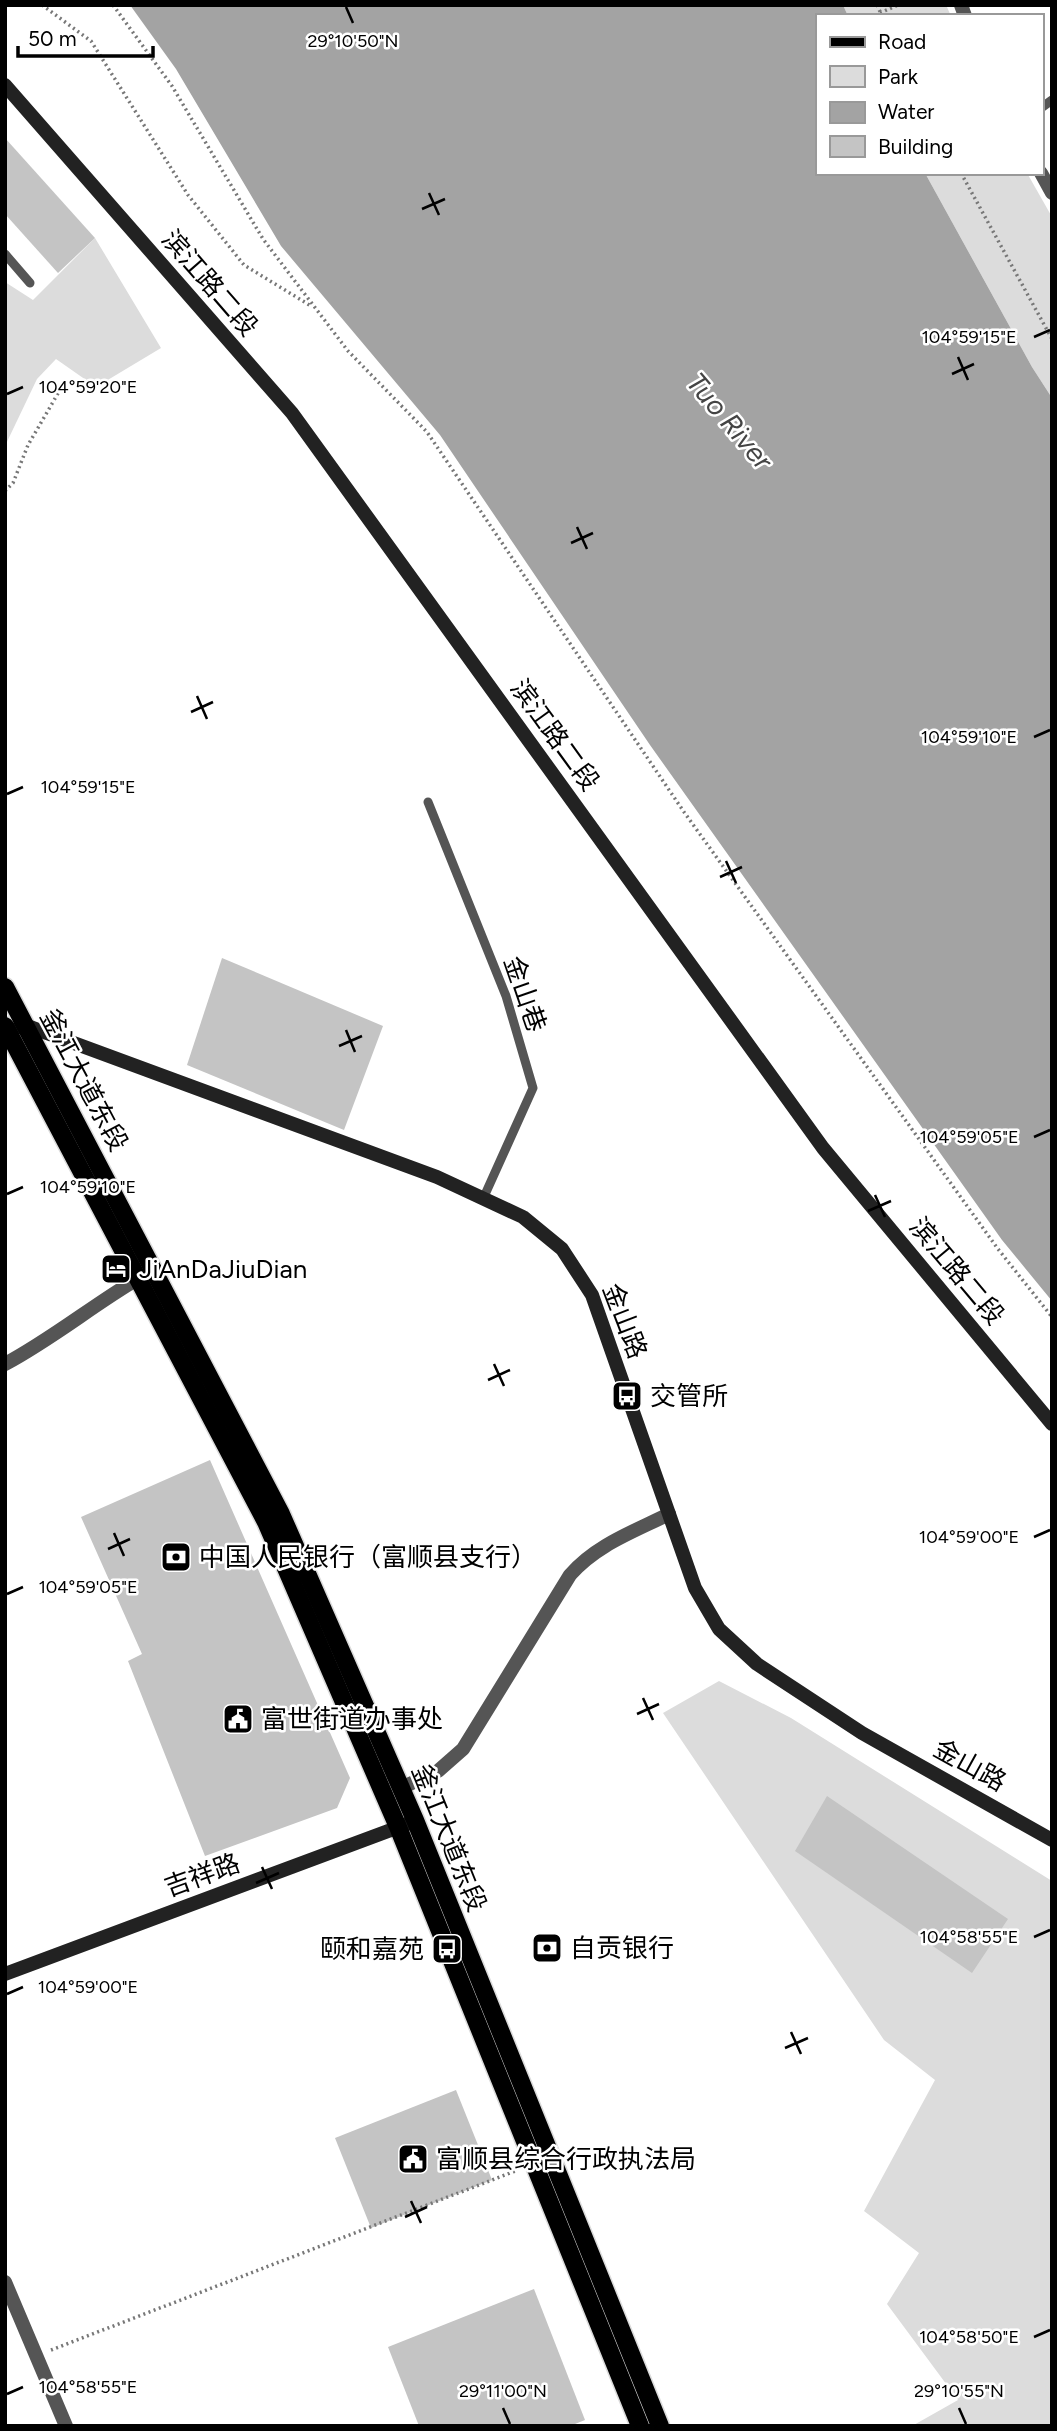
<svg xmlns="http://www.w3.org/2000/svg" width="1057" height="2431" font-family="Figtree,'Noto Sans SC',sans-serif">
<style>
.green{fill:#dcdcdc}
.water{fill:#a3a3a3}
.building{fill:#c4c4c4}
.lines{fill:none;stroke-linecap:round;stroke-linejoin:round}
.primary-casing{stroke:#dbdbdb;stroke-width:21}
.path{stroke:#777;stroke-width:3.5;stroke-dasharray:2 3.5;stroke-linecap:butt}
.lane{stroke:#555;stroke-width:9}
.street{stroke:#555;stroke-width:14}
.secondary{stroke:#222;stroke-width:14}
.primary{stroke:#000;stroke-width:18}
.ticks{fill:none;stroke:#000;stroke-width:2.5}
.labels{text-anchor:middle;stroke-width:5;stroke-linejoin:round;paint-order:stroke}
.street-label{font-size:26px;fill:#000;stroke:#fff}
.poi-label{font-size:26px;fill:#000;stroke:#fff;text-anchor:start}
.water-label{font-size:28px;font-style:italic;fill:#444;stroke:#fff}
.ticks-label{font-size:18px;text-anchor:middle;fill:#000;stroke:#fff;stroke-width:5;stroke-linejoin:round;paint-order:stroke}
</style>
<rect width="100%" height="100%" fill="#fff"/>
<g class="green">
<path d="M843 5H946L951 16H848Z"/>
<path d="M925 173H1027L1052 217V398L1032 367Z"/>
<path d="M95 238 161 348 96 387 56 359 37 379 5 446V282L33 300Z"/>
<path d="M719 1681 791 1718 1052 1881V2426H912L958 2400 887 2304 919 2253 864 2211 935 2080 884 2040 663 1713Z"/>
</g>
<path class="water" d="M130 5H843L848 16H817V173H925L1032 367 1052 398V1301L1002 1240 650 745 440 435 281 246 176 69Z"/>
<g class="building">
<path d="M5 138 95 238 58 273 5 214Z"/>
<path d="M222 958 383 1026 344 1130 187 1065Z"/>
<path d="M210 1460 350 1778 337 1808 205 1856 128 1661 142 1654 81 1517Z"/>
<path d="M827 1796 1008 1919 972 1973 795 1851Z"/>
<path d="M456 2090 492 2180 371 2228 335 2138Z"/>
<path d="M534 2289 585 2420 570 2426H419L388 2347Z"/>
</g>
<g class="lines">
<g class="primary-casing">
<g id="primary">
<path d="M5 987 281 1514 415 1820 660 2426"/>
<path d="M5 1026 266 1522 398 1827 640 2426"/>
</g>
</g>
<g class="path">
<path d="M42 5 91 41 188 195 244 265 311 306"/>
<path d="M113 5 172 86 263 239 348 351 427 432 684 812 998 1249 1052 1317"/>
<path d="M877 5 882 16"/>
<path d="M880 13 898 5"/>
<path d="M961 173 1052 339"/>
<path d="M5 491 13 483 28 445 64 383"/>
<path d="M51 2350 518 2170"/>
</g>
<g class="lane">
<path d="M1041 108 1052 100"/>
<path d="M5 254 30 283"/>
<path d="M428 802 506 996 533 1088 483 1199"/>
</g>
<g class="street">
<path d="M961 5 965 16"/>
<path d="M1041 173 1052 193"/>
<path d="M5 1364C52 1339 93 1305 139 1278"/>
<path d="M401 1788 438 1771 463 1749 570 1575C596 1545 633 1532 669 1514"/>
<path d="M5 2282 66 2426"/>
</g>
<g class="secondary">
<path d="M5 85 292 413 823 1148 1052 1424"/>
<path d="M19 1027 25 1025 437 1177 523 1217 562 1249 592 1295 695 1588 719 1629 757 1664 862 1733 1052 1840"/>
<path d="M5 1974 407 1824"/>
</g>
<use href="#primary" class="primary"/>
</g>
<path class="ticks" d="M346 7 353 23M429 193 439 215M422 209 445 199M1034 337 1050 330M958 357 968 380M952 374 974 364M7 394 23 387M577 527 587 549M571 543 593 533M197 696 207 719M191 712 213 702M1034 737 1050 730M7 794 23 787M726 861 736 883M720 877 742 867M346 1030 355 1052M339 1046 362 1036M1034 1137 1050 1130M7 1194 23 1187M875 1195 885 1217M868 1211 891 1201M494 1364 504 1386M488 1380 510 1370M114 1533 124 1556M1034 1537 1050 1530M108 1549 130 1539M7 1594 23 1587M643 1698 653 1720M637 1714 659 1704M262 1867 272 1889M256 1883 279 1873M1034 1937 1050 1930M7 1994 23 1987M791 2032 801 2054M785 2048 808 2038M411 2201 421 2223M405 2217 427 2207M1034 2337 1050 2330M7 2394 23 2387M503 2408 510 2424M959 2408 966 2424"/>
<defs>
<g id="hotel-square" transform="scale(1.575)"><rect x="-9" y="-9" width="18" height="18" rx="4" fill="#000" stroke="#fff"/><path d="M-6-4.5h1.5V1H6V5H4.5V3h-9V5H-6ZM-4 0a1.8 1.8 0 1 1 3.6 0ZM.5 0V-2.5h3Q6-2.5 6 0Z" fill="#fff"/></g>
<g id="bus-square" transform="scale(1.575)"><rect x="-9" y="-9" width="18" height="18" rx="4" fill="#000" stroke="#fff"/><path d="M-5-6H5V4H4V6H2V4H-2V6H-4V4H-5ZM-3.5-4V0h7V-4ZM-3.5 1.2v1.5H-2V1.2ZM2 1.2v1.5H3.5V1.2Z" fill="#fff"/></g>
<g id="bank-square" transform="scale(1.575)"><rect x="-9" y="-9" width="18" height="18" rx="4" fill="#000" stroke="#fff"/><path d="M-6-4H6V4H-6ZM0-2.3a2.3 2.3 0 1 0 0 4.6a2.3 2.3 0 1 0 0-4.6Z" fill="#fff"/></g>
<g id="civic-square" transform="scale(1.575)"><rect x="-9" y="-9" width="18" height="18" rx="4" fill="#000" stroke="#fff"/><path d="M-.6-6.5H3V-4.5H.6V-3L4-1V1h2V6H-6V1h2V-1L-.6-3ZM-1.2 2.5V6h2.4V2.5Z" fill="#fff"/></g>
</defs>
<g fill-rule="evenodd">
<use href="#hotel-square" x="116" y="1269"/>
<use href="#bus-square" x="627" y="1396"/>
<use href="#bank-square" x="176" y="1557"/>
<use href="#civic-square" x="238" y="1719"/>
<use href="#bank-square" x="547" y="1948"/>
<use href="#bus-square" x="447" y="1949"/>
<use href="#civic-square" x="413" y="2159"/>
</g>
<g class="labels">
<g class="street-label">
<text transform="translate(210 283) rotate(49)" y="9">滨江路二段</text>
<text transform="translate(555 735) rotate(54)" y="9">滨江路二段</text>
<text transform="translate(525 994) rotate(71)" y="9">金山巷</text>
<text transform="translate(84 1080) rotate(62)" y="9">釜江大道东段</text>
<text transform="translate(957 1271) rotate(50)" y="9">滨江路二段</text>
<text transform="translate(625 1321) rotate(69)" y="9">金山路</text>
<text transform="translate(970 1765) rotate(29)" y="9">金山路</text>
<text transform="translate(449 1838) rotate(68)" y="9">釜江大道东段</text>
<text transform="translate(202 1875) rotate(-20)" y="9">吉祥路</text>
</g>
<g class="poi-label">
<text x="139" y="1278">JiAnDaJiuDian</text>
<text x="650" y="1405">交管所</text>
<text x="199" y="1566">中国人民银行（富顺县支行）</text>
<text x="261" y="1728">富世街道办事处</text>
<text x="570" y="1957">自贡银行</text>
<text x="424" y="1958" text-anchor="end">颐和嘉苑</text>
<text x="436" y="2168">富顺县综合行政执法局</text>
</g>
<g class="water-label">
<text transform="translate(730 421) rotate(50)" y="10">Tuo River</text>
</g>
</g>
<g class="ticks-label">
<text x="353" y="47">29°10'50"N</text>
<text x="969" y="343">104°59'15"E</text>
<text x="88" y="393">104°59'20"E</text>
<text x="969" y="743">104°59'10"E</text>
<text x="88" y="793">104°59'15"E</text>
<text x="969" y="1143">104°59'05"E</text>
<text x="88" y="1193">104°59'10"E</text>
<text x="969" y="1543">104°59'00"E</text>
<text x="88" y="1593">104°59'05"E</text>
<text x="969" y="1943">104°58'55"E</text>
<text x="88" y="1993">104°59'00"E</text>
<text x="969" y="2343">104°58'50"E</text>
<text x="88" y="2393">104°58'55"E</text>
<text x="503" y="2397">29°11'00"N</text>
<text x="959" y="2397">29°10'55"N</text>
</g>
<rect width="1057" height="2431" fill="none" stroke="#000000" stroke-width="14"/>
<rect x="816" y="14" width="228" height="161" fill="#ffffff" stroke="#999999" stroke-width="2"/>
<rect x="830" y="37" width="35" height="10" fill="#000000" stroke="#999999" stroke-width="2"/>
<text x="878" y="49" font-size="21" fill="#000000">Road</text>
<rect x="830" y="66" width="35" height="21" fill="#dcdcdc" stroke="#999999" stroke-width="2"/>
<text x="878" y="84" font-size="21" fill="#000000">Park</text>
<rect x="830" y="102" width="35" height="21" fill="#a3a3a3" stroke="#999999" stroke-width="2"/>
<text x="878" y="119" font-size="21" fill="#000000">Water</text>
<rect x="830" y="136" width="35" height="21" fill="#c4c4c4" stroke="#999999" stroke-width="2"/>
<text x="878" y="154" font-size="21" fill="#000000">Building</text>
<path d="M18 46v10h135v-10" fill="none" stroke="#000000" stroke-width="3.5"/>
<text x="28" y="46" font-size="21" fill="#000000" stroke="#ffffff" stroke-width="5" paint-order="stroke">50 m</text>
</svg>
